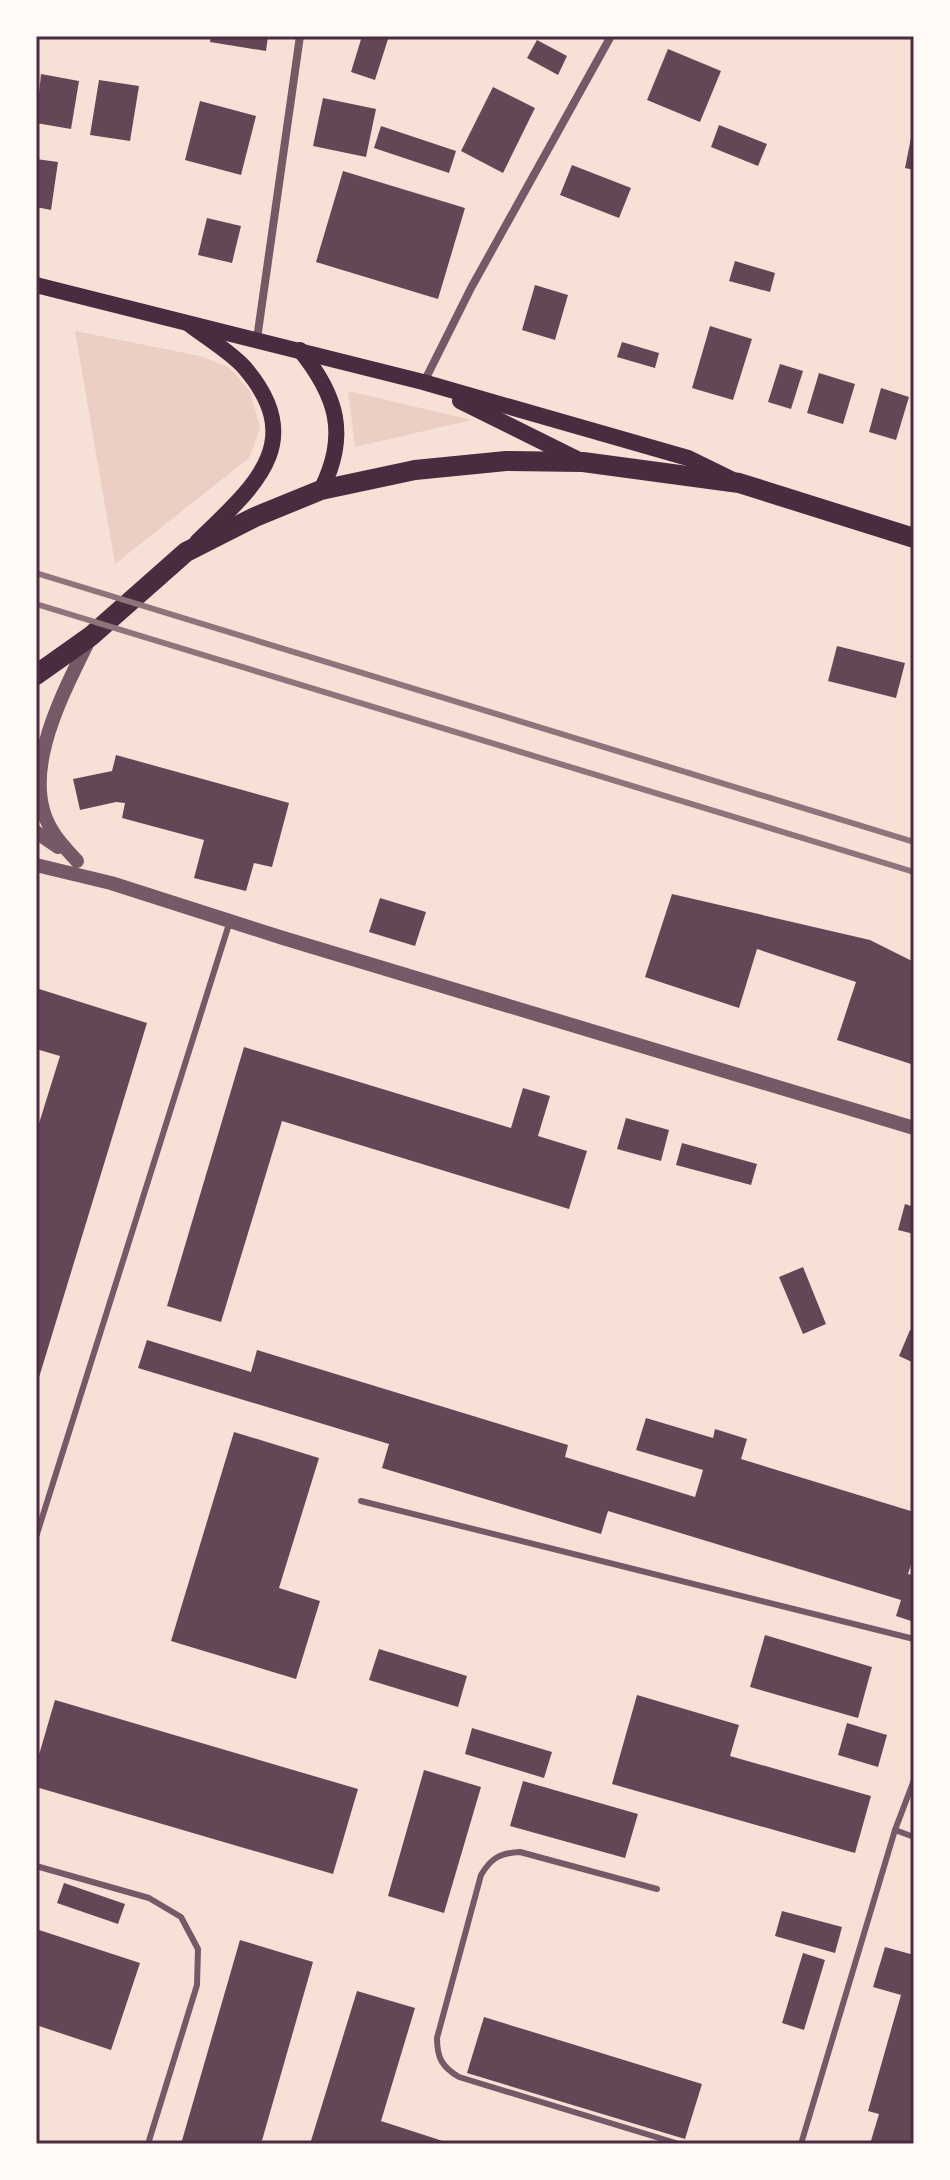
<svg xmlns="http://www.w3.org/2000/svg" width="950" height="2180" font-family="'PT Serif',serif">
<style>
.green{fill:#ebcfc5}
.building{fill:#644757}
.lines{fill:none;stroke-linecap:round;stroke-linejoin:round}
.service{stroke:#755966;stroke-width:6}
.minor{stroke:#755966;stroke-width:8}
.tertiary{stroke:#755966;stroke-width:14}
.secondary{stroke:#4a2c40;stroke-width:16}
.primary{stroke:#4a2c40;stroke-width:20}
.rail{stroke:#8f747c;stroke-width:6}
.neatline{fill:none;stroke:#4a2c40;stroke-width:3}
</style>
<rect width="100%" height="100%" fill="#f7e1d7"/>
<g class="green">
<path d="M75 331 200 356 229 367 250 391 260 428 249 458 115 564Z"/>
<path d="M348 391 472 420 355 447Z"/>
</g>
<g class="building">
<path d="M211 36H268L266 51 210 42Z"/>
<path d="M362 36H389L375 80 351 72Z"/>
<path d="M537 40 567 56 558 75 527 58Z"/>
<path d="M668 49 721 71 700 122 647 100Z"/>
<path d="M41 74 79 81 71 129 36 123Z"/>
<path d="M99 80 139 86 130 141 90 135Z"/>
<path d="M493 87 535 108 503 173 461 151Z"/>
<path d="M323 98 376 109 366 157 313 146Z"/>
<path d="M200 101 256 116 241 175 185 160Z"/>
<path d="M719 125 767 144 758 166 711 147Z"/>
<path d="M381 126 456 151 449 173 374 148Z"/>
<path d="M913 128 914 129V170L905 168Z"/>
<path d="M36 159 58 162 51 210 36 207Z"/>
<path d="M572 165 631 188 619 218 560 195Z"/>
<path d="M343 171 465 208 438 299 316 262Z"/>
<path d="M207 218 241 226 232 263 198 255Z"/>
<path d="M735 261 775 273 770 292 729 281Z"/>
<path d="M535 285 568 295 555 340 522 330Z"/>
<path d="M710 326 752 339 733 400 692 388Z"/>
<path d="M622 342 659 353 655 368 617 357Z"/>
<path d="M780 364 803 371 791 409 768 402Z"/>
<path d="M819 373 855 384 843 424 807 413Z"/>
<path d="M881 388 909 397 896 440 869 432Z"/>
<path d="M837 646 905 663 896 698 828 681Z"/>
<path d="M116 755 289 803 272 867 254 863 246 891 194 878 204 840 122 818 125 803 116 802 80 810 73 779 112 771Z"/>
<path d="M672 894 870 940 914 962V1065L837 1040 856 982 757 949 739 1008 645 977Z"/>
<path d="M380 898 426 912 415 946 369 932Z"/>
<path d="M36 988 147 1023 37 1384 36 1133 60 1056 36 1049Z"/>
<path d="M244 1047 511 1128 523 1088 550 1096 538 1136 587 1151 569 1209 282 1121 221 1322 167 1306Z"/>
<path d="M626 1118 669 1130 661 1161 617 1149Z"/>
<path d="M682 1143 757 1164 751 1185 676 1165Z"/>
<path d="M905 1204 914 1207V1234L898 1230Z"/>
<path d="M803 1267 826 1324 803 1334 779 1277Z"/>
<path d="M910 1330 914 1332V1363L899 1356Z"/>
<path d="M147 1340 251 1372 257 1350 568 1445 565 1457 695 1497 703 1470 636 1450 646 1418 713 1438 715 1429 747 1439 741 1459 914 1512V1555L908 1574 914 1575V1622L896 1616 901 1600 608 1511 601 1534 382 1468 389 1444 138 1368Z"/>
<path d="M234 1432 319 1458 279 1588 320 1601 296 1679 171 1641Z"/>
<path d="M765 1635 872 1667 858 1718 750 1687Z"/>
<path d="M379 1649 467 1676 458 1707 369 1680Z"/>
<path d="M637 1695 739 1725 730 1756 871 1796 855 1853 612 1784Z"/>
<path d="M55 1700 358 1789 333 1874 36 1787V1765Z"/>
<path d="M847 1723 887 1735 878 1767 838 1755Z"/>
<path d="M472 1728 552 1752 544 1778 465 1754Z"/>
<path d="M424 1770 481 1787 444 1913 388 1896Z"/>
<path d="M523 1781 638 1814 625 1858 510 1826Z"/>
<path d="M64 1883 125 1904 118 1924 57 1903Z"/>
<path d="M782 1911 842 1927 835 1953 775 1936Z"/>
<path d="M36 1929 140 1963 111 2050 36 2025Z"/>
<path d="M240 1940 313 1962 261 2144H181Z"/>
<path d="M885 1947 914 1955V2144H870L879 2114 868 2111 901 1995 873 1987Z"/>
<path d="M803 1953 825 1960 804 2030 782 2023Z"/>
<path d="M357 1991 415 2008 381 2121 452 2144H310Z"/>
<path d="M484 2017 702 2084 685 2139 467 2073Z"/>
</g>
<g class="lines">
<g class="service">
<path d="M361 1501 914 1639"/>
<path d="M36 1537 230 921"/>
<path d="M895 1830 914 1837"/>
<path d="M36 1866 149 1898 181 1917 198 1949 197 1985 148 2144"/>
<path d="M657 1889 520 1852C500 1853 491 1858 481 1875L437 2038C437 2058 442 2067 459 2077L679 2144"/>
<path d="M801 2144 895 1830 914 1780"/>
</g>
<g class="minor">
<path d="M257 339 300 36"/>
<path d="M424 382 471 288 611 36"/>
</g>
<g class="tertiary">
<path d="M36 832 58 847"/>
<path d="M77 861C69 852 59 842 53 832 16 776 65 690 90 638"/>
<path d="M36 865 111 883 283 938 914 1128"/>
</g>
<g class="secondary">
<path d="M36 285 423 382 688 458 731 479"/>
<path d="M190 325C207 338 229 351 244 367 310 443 252 488 197 542"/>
<path d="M300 350C337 396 349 435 321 490"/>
<path d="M460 401 579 460"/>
</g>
<path class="primary" d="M36 675 91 636 186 552 255 517 321 490 415 470 506 461 583 462 739 483 914 538"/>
<g class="rail">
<path d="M36 573 914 842"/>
<path d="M36 604 914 872"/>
</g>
</g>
<rect width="950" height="2180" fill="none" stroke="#fffaf5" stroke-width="76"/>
<rect x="38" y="38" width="874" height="2104" class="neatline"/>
</svg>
